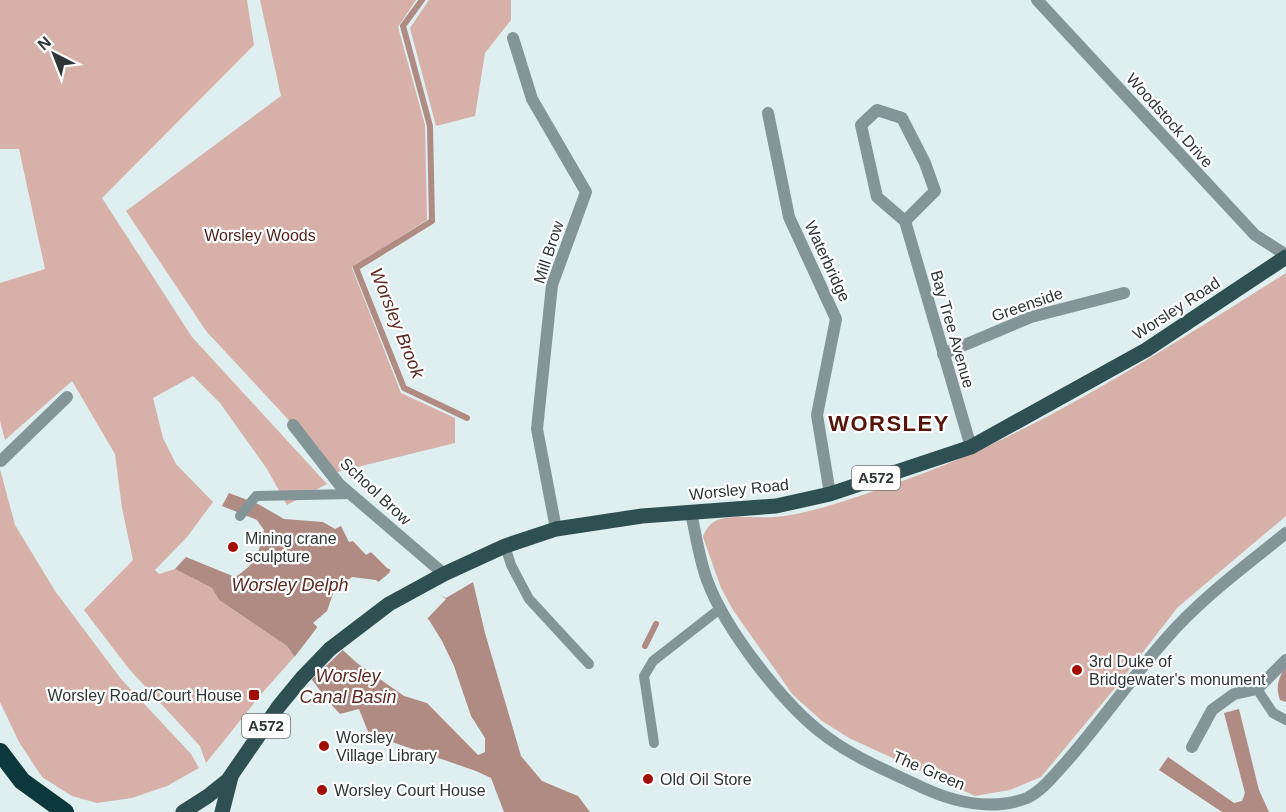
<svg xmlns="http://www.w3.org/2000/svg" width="1286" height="812" font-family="Helvetica,sans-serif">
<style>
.green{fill:#d7b1a9}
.water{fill:#af8b84;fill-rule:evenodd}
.pier{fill:#dfeeef}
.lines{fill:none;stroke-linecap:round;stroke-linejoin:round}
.stream{stroke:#af8b84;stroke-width:6}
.lane{stroke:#839597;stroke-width:10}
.street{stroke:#839597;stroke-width:12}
.primary{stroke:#2f5053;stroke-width:15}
.highway{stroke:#0d383b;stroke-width:18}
.poi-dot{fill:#a20d00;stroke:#fff;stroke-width:2}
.labels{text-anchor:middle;stroke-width:4.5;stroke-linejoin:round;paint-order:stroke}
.shield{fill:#fff;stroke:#6d7272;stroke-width:1.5}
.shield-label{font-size:15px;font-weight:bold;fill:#2f3535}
.street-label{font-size:16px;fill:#2f3535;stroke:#fff}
.park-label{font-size:16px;fill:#501e17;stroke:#fff}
.poi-label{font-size:16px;fill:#2f3535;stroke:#fff;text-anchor:start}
.water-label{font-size:18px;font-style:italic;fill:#5c2921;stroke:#fff}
.district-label{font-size:22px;font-weight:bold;letter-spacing:1.5px;fill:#56130a;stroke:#fff}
</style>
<rect width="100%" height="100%" fill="#dfeeef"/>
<g class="green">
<path d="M0 0H247L254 45 102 198 192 337 327 484 287 505 267 469 220 403 193 376 153 398 163 438 176 464 213 502 187 537 155 570 159 574 175 569 212 588 219 600 287 646 295 656 263 692 206 763 200 746 129 669 84 610 133 560 122 508 115 454 72 381 5 440 0 421V283L45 269 19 149H0Z"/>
<path d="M260 0H416L398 27 425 125 427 220 352 268 401 393 455 418V443L337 472 206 331 126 211 281 96Z"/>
<path d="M429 0H511V20L485 53 475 116 436 126 410 28Z"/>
<path d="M1286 273V516L1178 607 1115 688 1041 777 1010 790 975 796 849 738 822 721 793 695 733 610 721 588 703 537C706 528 711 521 721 519 738 515 758 518 775 517 812 514 859 496 894 484 1033 437 1161 351 1286 273Z"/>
<path d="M0 469 15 525 55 591 121 679 191 754 199 768 167 786 132 798 97 803 72 796 42 777 19 742 0 702Z"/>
</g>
<g class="water">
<path d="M229 493 258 504 284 519 323 522 335 529 341 526 349 542 353 541 366 555 371 552 387 568 446 598 473 582 485 633 521 756 542 781 578 796 590 812H504L491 778 476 771 369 734 359 709 340 714 327 700 287 646 219 600 212 588 175 569 186 557 235 577C257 563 258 555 264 530L257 520 222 506ZM352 577 376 580 429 620 442 641 454 666 471 716 485 738V752L478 755 427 703 404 696 357 663 313 623 327 611 334 591Z"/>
<path d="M1286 665V702L1280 700C1275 684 1279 679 1286 665Z"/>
<path d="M1239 709 1259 790 1269 812H1222L1159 770 1168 757 1234 803 1242 801 1245 793 1224 713Z"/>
</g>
<g class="pier">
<path d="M392 567 429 586 446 599 425 621 376 584 389 573Z"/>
<path d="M319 625 345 648 309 682 293 659Z"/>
</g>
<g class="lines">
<g class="stream">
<path d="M422 0 403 26 430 126 432 221 356 268 404 388 467 418"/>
<path d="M645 646 656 624"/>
</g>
<g class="lane">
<path d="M240 516 256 496 351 494"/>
<path d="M505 546 511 565 529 599 589 664"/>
<path d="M1257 689 1273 713 1286 720"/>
<path d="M654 743 644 676 653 661 721 608"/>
</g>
<g class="street">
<path d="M1037 0 1255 235 1286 255"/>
<path d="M513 38 532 99 586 192 552 285 537 429 556 529"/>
<path d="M768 113 789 217 836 319 817 415 830 494"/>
<path d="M905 221 935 191 925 163 902 118 877 110 861 125 877 197 905 221 971 447"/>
<path d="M943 354 1031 317 1124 293"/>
<path d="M293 425 339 484 444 574"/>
<path d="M1 461 67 397"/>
<path d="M691 513C696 535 699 558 707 580 725 629 784 706 827 737 854 757 885 770 915 784 949 801 990 812 1027 798 1043 790 1055 774 1067 761 1101 722 1130 680 1164 641 1200 599 1244 567 1286 533"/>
<path d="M1192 747 1212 710 1234 694 1257 689 1286 660"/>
</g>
<g class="primary">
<path d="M183 812 208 796 228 780 279 706 302 678 330 649 389 604 444 574 505 546 556 529 642 516 776 506 830 494 971 447 1146 350 1286 257"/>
<path d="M222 812 231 777"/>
</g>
<path class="highway" d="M0 752 22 781 65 812"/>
</g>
<g class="poi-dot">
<circle cx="233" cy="547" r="6"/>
<circle cx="1077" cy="670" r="6"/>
<rect x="248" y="689" width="12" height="12" rx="3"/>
<circle cx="324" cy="746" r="6"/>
<circle cx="648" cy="779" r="6"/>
<circle cx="322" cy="790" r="6"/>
</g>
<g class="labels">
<g class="shield">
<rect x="852" y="466" width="48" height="24" rx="4.5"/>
<rect x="242" y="714" width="48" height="24" rx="4.5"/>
</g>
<g class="shield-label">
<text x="876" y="483">A572</text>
<text x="266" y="731">A572</text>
</g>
<g class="street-label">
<text transform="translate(1170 120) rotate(48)" y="6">Woodstock Drive</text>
<text transform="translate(548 252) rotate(-72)" y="6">Mill Brow</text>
<text transform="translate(828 261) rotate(65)" y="6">Waterbridge</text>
<text transform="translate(1027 304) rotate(-19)" y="6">Greenside</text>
<text transform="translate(1176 308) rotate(-33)" y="6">Worsley Road</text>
<text transform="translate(953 329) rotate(74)" y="6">Bay Tree Avenue</text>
<text transform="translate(739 489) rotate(-6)" y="6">Worsley Road</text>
<text transform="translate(376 491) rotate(43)" y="6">School Brow</text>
<text transform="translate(929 770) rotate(23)" y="6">The Green</text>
</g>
<g class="park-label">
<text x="260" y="241">Worsley Woods</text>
</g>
<g class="poi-label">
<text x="245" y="544">Mining crane<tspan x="245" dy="18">sculpture</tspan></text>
<text x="1089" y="667">3rd Duke of<tspan x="1089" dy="18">Bridgewater's monument</tspan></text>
<text x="242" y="701" text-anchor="end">Worsley Road/Court House</text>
<text x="336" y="743">Worsley<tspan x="336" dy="18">Village Library</tspan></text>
<text x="660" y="785">Old Oil Store</text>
<text x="334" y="796">Worsley Court House</text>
</g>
<g class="water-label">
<text transform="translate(397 323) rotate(68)" y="6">Worsley Brook</text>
<text x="290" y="591">Worsley Delph</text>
<text x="348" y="682">Worsley<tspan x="348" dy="21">Canal Basin</tspan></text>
</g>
<g class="district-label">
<text x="889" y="431">WORSLEY</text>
</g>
</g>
<g transform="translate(54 54) rotate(318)" stroke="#ffffff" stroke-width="4.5" paint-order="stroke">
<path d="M0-4.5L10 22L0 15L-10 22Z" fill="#2f3535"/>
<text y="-9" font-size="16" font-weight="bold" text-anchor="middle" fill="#2f3535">N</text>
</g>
</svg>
